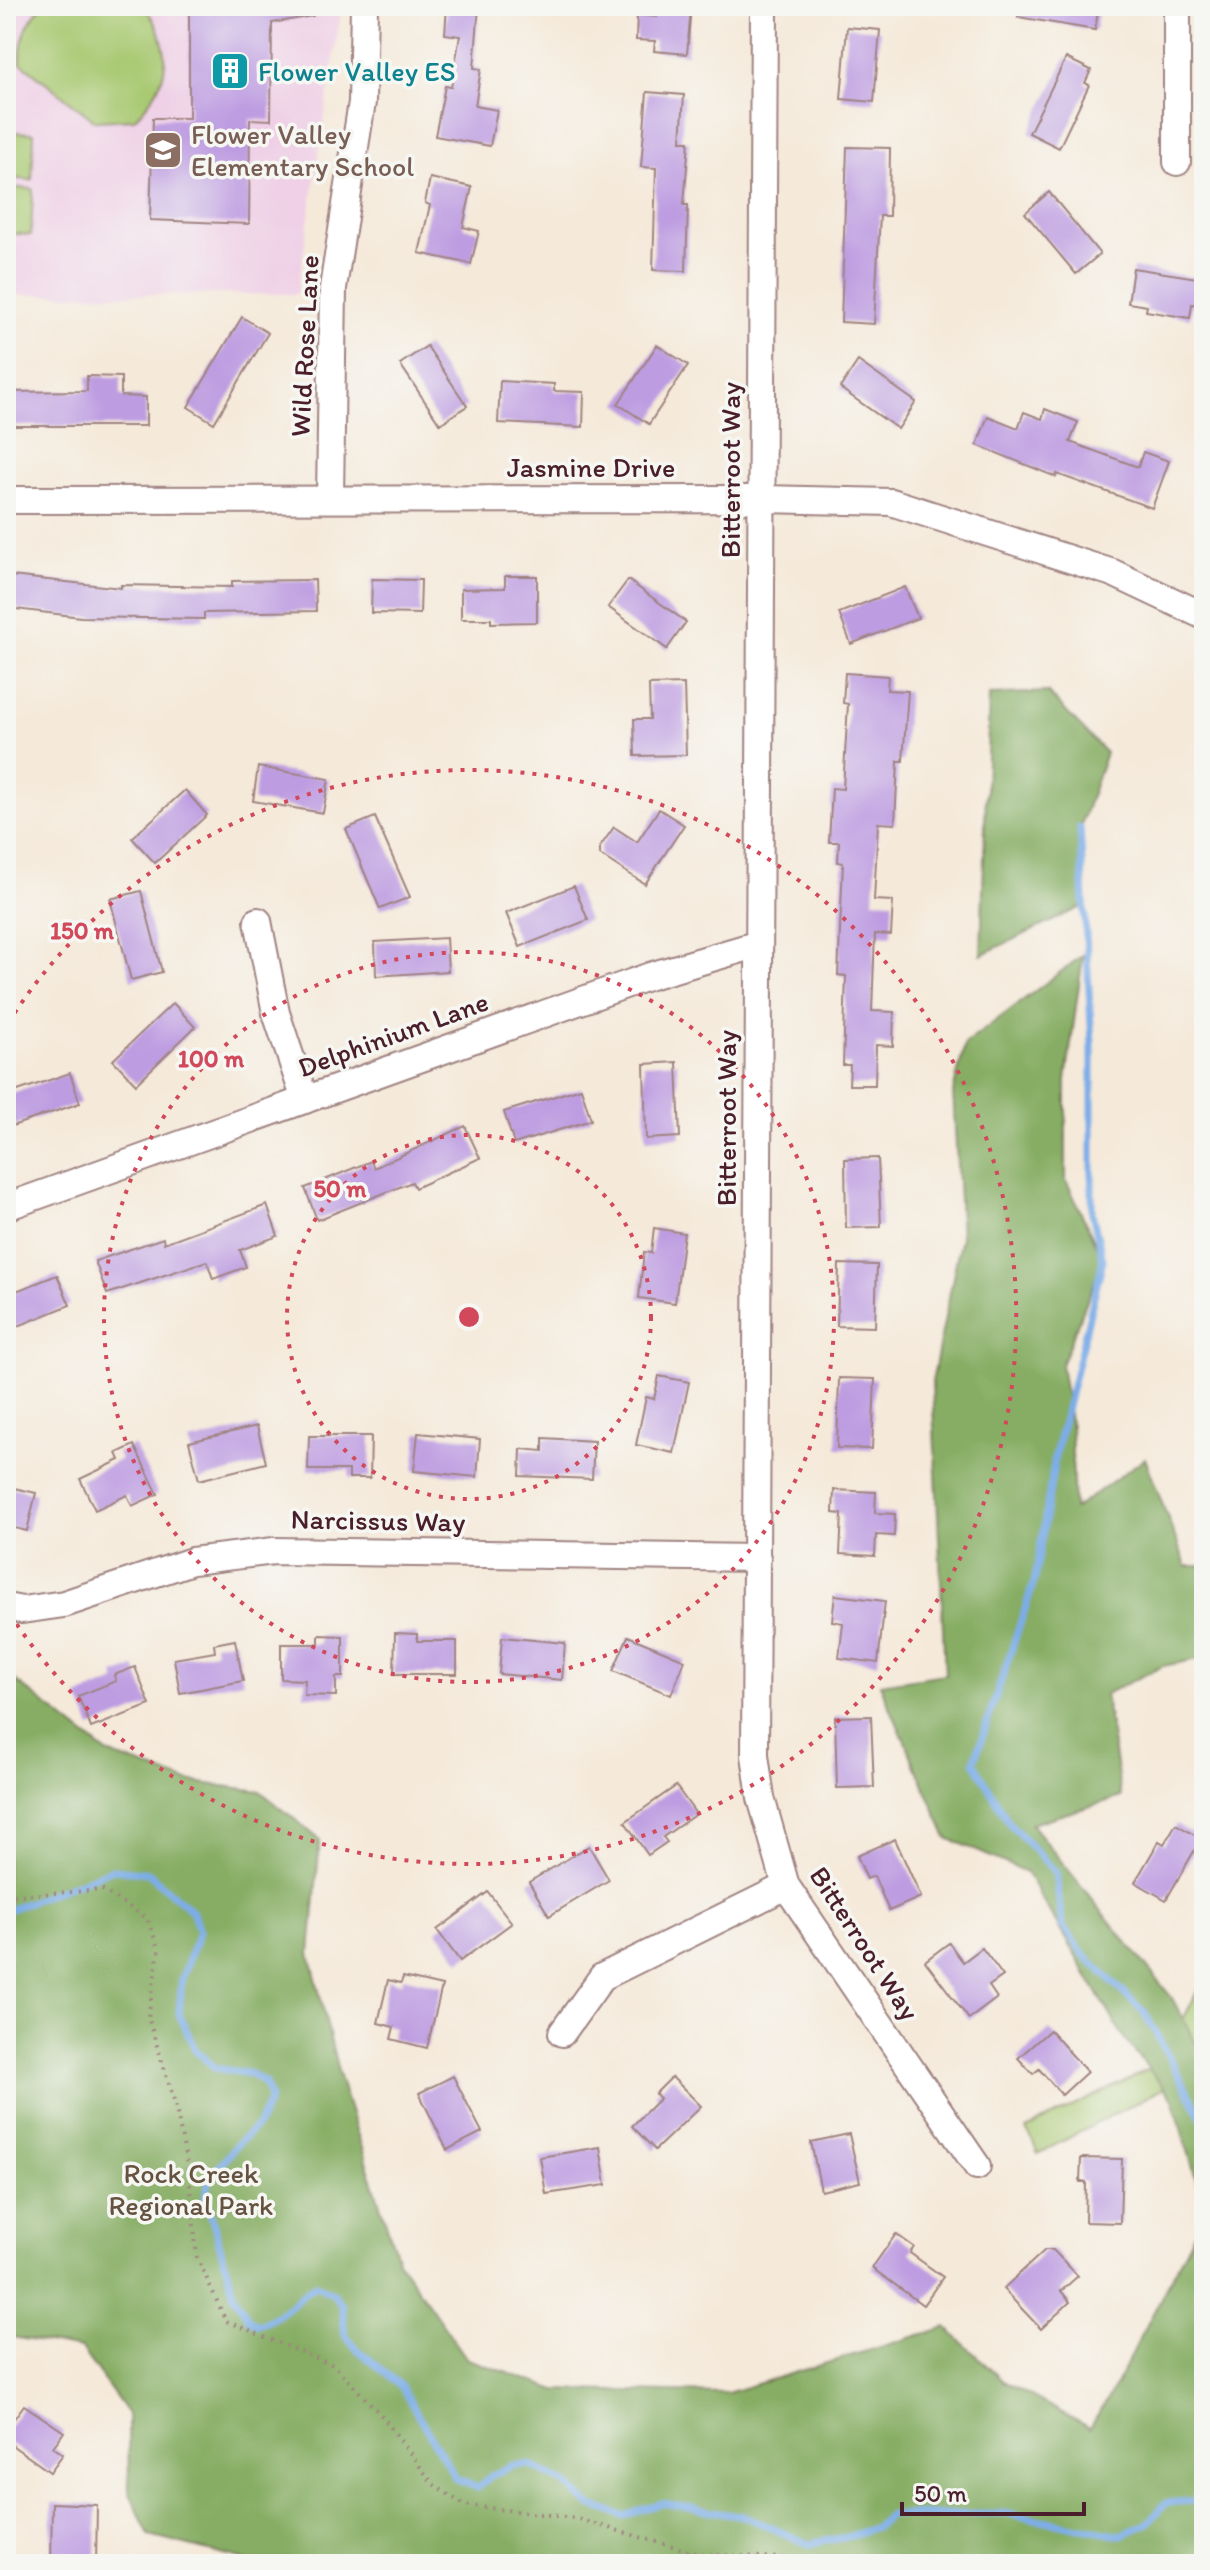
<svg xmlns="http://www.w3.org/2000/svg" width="1210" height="2570" font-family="Itim,sans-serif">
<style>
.built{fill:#efd0e6}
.green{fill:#a9c972;stroke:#7a744e;stroke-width:2}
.forest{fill:#86ad64;stroke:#686648;stroke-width:2}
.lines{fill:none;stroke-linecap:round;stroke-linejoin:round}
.stream{stroke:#7dade8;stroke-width:7}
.building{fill:#bd9ce1}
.minor-casing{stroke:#a08482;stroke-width:30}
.path{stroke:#a08482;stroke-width:4;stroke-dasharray:2 6;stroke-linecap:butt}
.minor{stroke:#fff;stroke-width:26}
.ring{fill:none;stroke:#d1495b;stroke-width:4;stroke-dasharray:4 8}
.labels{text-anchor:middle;stroke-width:7;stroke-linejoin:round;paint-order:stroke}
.culture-label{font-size:28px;fill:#0d838f;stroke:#f6f6f2;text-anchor:start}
.education-label{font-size:28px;fill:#785e54;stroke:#f6f6f2;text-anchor:start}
.street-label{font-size:28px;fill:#4a1f2b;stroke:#f6f6f2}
.park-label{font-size:28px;fill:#665240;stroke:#f6f6f2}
.centre{fill:#d1495b;stroke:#f6f6f2;stroke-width:4}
.ring-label{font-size:24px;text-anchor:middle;font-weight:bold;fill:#d1495b;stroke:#f6f6f2;stroke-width:7;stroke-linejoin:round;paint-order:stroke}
</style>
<rect width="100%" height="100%" fill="#f6f6f2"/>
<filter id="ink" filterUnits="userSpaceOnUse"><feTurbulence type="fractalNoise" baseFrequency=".0125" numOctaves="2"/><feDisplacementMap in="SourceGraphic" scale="16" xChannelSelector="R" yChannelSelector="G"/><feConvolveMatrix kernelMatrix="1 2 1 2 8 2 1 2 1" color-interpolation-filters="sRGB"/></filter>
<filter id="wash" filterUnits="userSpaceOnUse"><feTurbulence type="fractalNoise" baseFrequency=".006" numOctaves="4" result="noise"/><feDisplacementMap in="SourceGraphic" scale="32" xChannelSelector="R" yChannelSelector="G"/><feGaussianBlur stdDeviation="1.8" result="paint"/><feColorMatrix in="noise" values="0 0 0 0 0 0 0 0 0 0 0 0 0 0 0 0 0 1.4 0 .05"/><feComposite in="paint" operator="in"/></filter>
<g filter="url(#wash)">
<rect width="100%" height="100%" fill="#f5e9d9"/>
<path class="built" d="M6 6H342L297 294 6 295Z"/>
<g class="green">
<path d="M42 6H144C175 48 172 82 134 119L95 121 20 62C21 39 26 23 42 6Z"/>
<path d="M6 132 34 133 32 180 6 178Z"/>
<path d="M6 187 33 189 31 235 6 233Z"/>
<path d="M1204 1978V2032L1188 2064 1170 2085 1038 2154 1027 2129 1161 2063Z"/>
</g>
<g class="forest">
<path d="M1047 692 1106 753 1080 828 1086 905 981 955 989 695Z"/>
<path d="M1083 955 1066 1080V1180L1103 1260 1061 1365 1071 1427 1074 1509 1145 1458 1186 1566H1204V1658L1163 1666 1105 1694 1121 1797 1031 1824 1172 1998 1204 2059V2206L1173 2099 1124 2038 1026 1872 947 1838 880 1684 945 1674 932 1382 961 1237 953 1092 965 1044Z"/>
<path d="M6 1673 107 1753 186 1781 260 1791 320 1840 310 1953 340 2080 398 2260 467 2359 557 2390 727 2393 946 2327 1003 2381 1090 2428 1116 2385 1204 2214V2564H260L149 2536 129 2491 128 2414 81 2349 6 2336Z"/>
</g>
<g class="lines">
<g class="stream">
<path d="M1080 828 1092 1044V1213L1103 1260 1056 1451 1035 1579 974 1762 1009 1823 1056 1873 1062 1926 1083 1954 1144 2012 1204 2121"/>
<path d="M6 1911 113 1869 148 1873 193 1912 199 1932 182 1978 179 2014 196 2051 215 2068 251 2074 265 2083 270 2099 258 2125 240 2141 211 2176 205 2195 235 2297 249 2320 258 2325C280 2318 297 2298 316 2284L334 2295 342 2305 345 2335 356 2348 401 2386 456 2479 478 2488 491 2476 513 2465H530L566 2484 589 2505 624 2516 662 2503 744 2516 809 2544 847 2537 876 2527 891 2515 1009 2514 1121 2535 1147 2524 1166 2503 1204 2500"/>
</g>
</g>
<g id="blocks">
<g class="building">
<path d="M189 6H312L313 16 272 23 271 120 250 119 249 224 150 220 153 118H189Z"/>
<path d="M447 6H479L474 68 481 69 475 106 497 110 490 146 435 136 445 86 451 87 460 36 445 34Z"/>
<path d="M658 6H691L687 54 654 51 655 41 636 40 637 15 657 17Z"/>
<path d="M1019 6H1099L1095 30 1018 17Z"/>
<path d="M847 27 880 30 874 102 841 99Z"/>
<path d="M1066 58 1091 70 1085 83 1089 85 1059 148 1029 133Z"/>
<path d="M647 92 684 95 681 141H689L684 205H688L686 271 653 270 656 168 641 167Z"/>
<path d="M847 147 890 148 889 216H880L874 324 841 322Z"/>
<path d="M430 178 472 187 463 227 479 231 471 264 419 253 430 205 425 203Z"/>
<path d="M1049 192 1100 254 1076 274 1025 213Z"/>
<path d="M1133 268 1204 279V305L1192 304 1190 318 1146 311 1147 306 1128 303Z"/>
<path d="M242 317 268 333 214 423 188 407Z"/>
<path d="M657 345 688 365 649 424 618 404Z"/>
<path d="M427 346 467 406 440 424 400 364Z"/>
<path d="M858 361 916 402 898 429 840 388Z"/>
<path d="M87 376 121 377V396L146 397V426H6V392L87 391Z"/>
<path d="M500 381 554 384V391L584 392 583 427 498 423Z"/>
<path d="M1045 409 1078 422 1070 442 1138 467 1143 452 1169 461 1152 508 1057 474 1056 477 977 445 988 416 1018 428 1024 412 1042 419Z"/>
<path d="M11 576 121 588V585L232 587V581L315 580 316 611 204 613V619L81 617 7 608Z"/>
<path d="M505 576H537V622L491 623V619H461V589L505 588Z"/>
<path d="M372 579 421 580 420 614 371 613Z"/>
<path d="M628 580 686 622 667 649 608 607Z"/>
<path d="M905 587 918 618 851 644 839 613Z"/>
<path d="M845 673 888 676 887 690 908 691 903 761H898L895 824 878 823 874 900 893 901 891 935 875 934 872 1011 894 1012 893 1046 876 1045 875 1085H849L850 1065H843L846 976 838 975 843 863 838 862 839 842H829L832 788 843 789 848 704 843 703Z"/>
<path d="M684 684 686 755 635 756 634 719H650L649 685Z"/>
<path d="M258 767 329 779 323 813 253 801Z"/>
<path d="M185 790 207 815 155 863 132 838Z"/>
<path d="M659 809 684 825 645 884 600 855V847L614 827 637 842Z"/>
<path d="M375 817 410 897 380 909 346 829Z"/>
<path d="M574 886 588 920 520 947 506 913Z"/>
<path d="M141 891 162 972 131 980 110 899Z"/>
<path d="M446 938 448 971 376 976 375 942Z"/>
<path d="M173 1003 195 1027 136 1084 113 1060Z"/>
<path d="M677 1062 680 1137 646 1139 644 1064Z"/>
<path d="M70 1073 80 1103 6 1128V1095Z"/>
<path d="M581 1088 591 1120 514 1144 504 1112Z"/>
<path d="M465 1126 480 1158 415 1188 412 1182 317 1220 305 1188 371 1161 374 1168Z"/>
<path d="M878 1158 881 1227 846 1228 845 1159Z"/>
<path d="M267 1205 278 1236 240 1250 246 1267 213 1279 207 1261 107 1294 95 1261 163 1238 164 1243Z"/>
<path d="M654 1228 684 1233 675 1303 639 1298 644 1252 651 1253Z"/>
<path d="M839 1264 877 1265 875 1327 837 1326Z"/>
<path d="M57 1275 70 1305 6 1331V1295Z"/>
<path d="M659 1376 689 1382 674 1453 636 1445 646 1397 654 1399Z"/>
<path d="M839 1378 875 1379 872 1449 837 1448Z"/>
<path d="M257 1426 266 1463 199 1480 189 1442Z"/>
<path d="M418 1433 480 1439 477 1477 414 1471Z"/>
<path d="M309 1436H371L370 1478H349V1470H308Z"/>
<path d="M543 1438 594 1441 592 1479 520 1476 521 1449 543 1451Z"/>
<path d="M134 1445 158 1494 132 1506 127 1495 95 1510 80 1479 120 1460 117 1453Z"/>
<path d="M6 1486 36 1493 27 1531 6 1526Z"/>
<path d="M834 1490 876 1492 875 1513 895 1514 894 1536 876 1535 875 1556 840 1554 842 1514 833 1513Z"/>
<path d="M835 1595 885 1601 878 1663 839 1658 843 1623 832 1621Z"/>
<path d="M395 1633 417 1634V1641H457V1674H394Z"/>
<path d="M319 1635 343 1636V1677H336V1696L304 1695 305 1680 281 1679V1644H319Z"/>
<path d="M628 1636 685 1660 671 1695 613 1671Z"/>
<path d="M502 1637 565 1643 562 1680 499 1674Z"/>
<path d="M235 1640 243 1681 180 1693 174 1659 215 1652 214 1644Z"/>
<path d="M135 1667 150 1705 91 1728 78 1696 116 1681 114 1675Z"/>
<path d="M871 1716 874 1787 837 1788 835 1717Z"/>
<path d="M676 1786 696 1814 663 1837 667 1842 648 1855 625 1822Z"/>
<path d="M1176 1824 1201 1839 1166 1900 1135 1882 1159 1841 1164 1844Z"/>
<path d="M895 1839 921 1897 889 1911 874 1876 867 1879 857 1856Z"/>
<path d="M589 1846 609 1880 549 1916 529 1882Z"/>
<path d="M488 1892 512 1923 460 1961 437 1930Z"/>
<path d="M949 1943 963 1962 982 1948 1003 1976 989 1986 997 1998 969 2019 925 1961Z"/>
<path d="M403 1977 442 1986 427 2048 391 2039 394 2027 378 2023 388 1980 401 1983Z"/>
<path d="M1050 2030 1087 2072 1062 2095 1039 2069 1033 2074 1018 2058Z"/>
<path d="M453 2076 482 2132 447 2150 419 2093Z"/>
<path d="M672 2077 701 2106 655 2150 632 2126 660 2098 655 2094Z"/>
<path d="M849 2134 860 2182 821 2191 811 2142Z"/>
<path d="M600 2147 606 2185 546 2194 540 2157Z"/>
<path d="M1081 2158 1122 2159 1120 2223 1085 2222 1086 2182H1080Z"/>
<path d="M896 2234 914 2247 910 2253 943 2277 923 2305 872 2268Z"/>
<path d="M1045 2250H1053L1078 2276 1061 2291 1070 2302 1041 2329 1003 2289Z"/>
<path d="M24 2405 64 2432 53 2447 63 2454 50 2472 6 2441V2430Z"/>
<path d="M52 2503 97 2505 96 2564H51Z"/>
</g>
</g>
</g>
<g filter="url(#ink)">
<use href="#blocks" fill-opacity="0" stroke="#a08482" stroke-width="2"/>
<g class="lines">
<g class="minor-casing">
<g id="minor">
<path d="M764 6 755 1755 761 1798 786 1886 977 2166"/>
<path d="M1177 162V6"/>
<path d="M330 498 333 288 362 102 364 6"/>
<path d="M6 500 763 499 891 502 1113 573 1204 616"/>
<path d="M258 921 276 1013 305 1100"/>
<path d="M6 1207 650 976 759 944"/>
<path d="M6 1607 22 1610 64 1604 192 1561 274 1551 757 1558"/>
<path d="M562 2033 602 1977 786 1886"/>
</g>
</g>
<path class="path" d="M6 1896 102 1890 147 1918 159 1950 148 2017 175 2103 189 2175 197 2257 226 2321 335 2366 383 2417 433 2484 464 2505 574 2518 699 2554 906 2564"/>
<use href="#minor" class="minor"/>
</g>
</g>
<g class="ring">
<circle cx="469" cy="1317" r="182"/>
<circle cx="469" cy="1317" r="365"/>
<path d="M8 1023A547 547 0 1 1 8 1611"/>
</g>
<defs>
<g id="building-square" transform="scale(2)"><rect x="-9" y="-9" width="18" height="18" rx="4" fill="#0f9aa8" stroke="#f6f6f2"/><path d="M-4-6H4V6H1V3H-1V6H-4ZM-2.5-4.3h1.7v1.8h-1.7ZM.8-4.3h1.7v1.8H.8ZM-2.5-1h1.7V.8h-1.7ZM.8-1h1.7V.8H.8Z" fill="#fff"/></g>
<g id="school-square" transform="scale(2)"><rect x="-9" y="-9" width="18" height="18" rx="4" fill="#8d6e63" stroke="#f6f6f2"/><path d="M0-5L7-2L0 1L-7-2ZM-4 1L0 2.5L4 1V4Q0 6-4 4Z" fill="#fff"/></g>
</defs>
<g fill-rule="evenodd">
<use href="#building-square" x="230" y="71"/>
<use href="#school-square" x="163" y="150"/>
</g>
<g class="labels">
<g class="culture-label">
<text x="258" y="81">Flower Valley ES</text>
</g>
<g class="education-label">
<text x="191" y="144">Flower Valley<tspan x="191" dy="32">Elementary School</tspan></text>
</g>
<g class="street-label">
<text transform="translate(304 346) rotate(-87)" y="10">Wild Rose Lane</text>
<text x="591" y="477">Jasmine Drive</text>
<text transform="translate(730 470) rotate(-90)" y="10">Bitterroot Way</text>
<text transform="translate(393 1034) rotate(-20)" y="10">Delphinium Lane</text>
<text transform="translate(726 1118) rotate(-90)" y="10">Bitterroot Way</text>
<text transform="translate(378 1520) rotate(1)" y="10">Narcissus Way</text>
<text transform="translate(865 1943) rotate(57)" y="10">Bitterroot Way</text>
</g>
<g class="park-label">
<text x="191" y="2183">Rock Creek<tspan x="191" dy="32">Regional Park</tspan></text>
</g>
</g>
<circle cx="469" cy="1317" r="12" class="centre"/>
<g class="ring-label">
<text x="82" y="939">150 m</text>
<text x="211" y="1067">100 m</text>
<text x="340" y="1197">50 m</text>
</g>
<rect width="1210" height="2570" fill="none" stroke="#f6f6f2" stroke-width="32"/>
<path d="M902 2502v12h182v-12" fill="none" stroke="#4a1f2b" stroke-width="4"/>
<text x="914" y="2502" font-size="24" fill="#4a1f2b" stroke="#f6f6f2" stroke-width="6" paint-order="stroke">50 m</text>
</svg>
